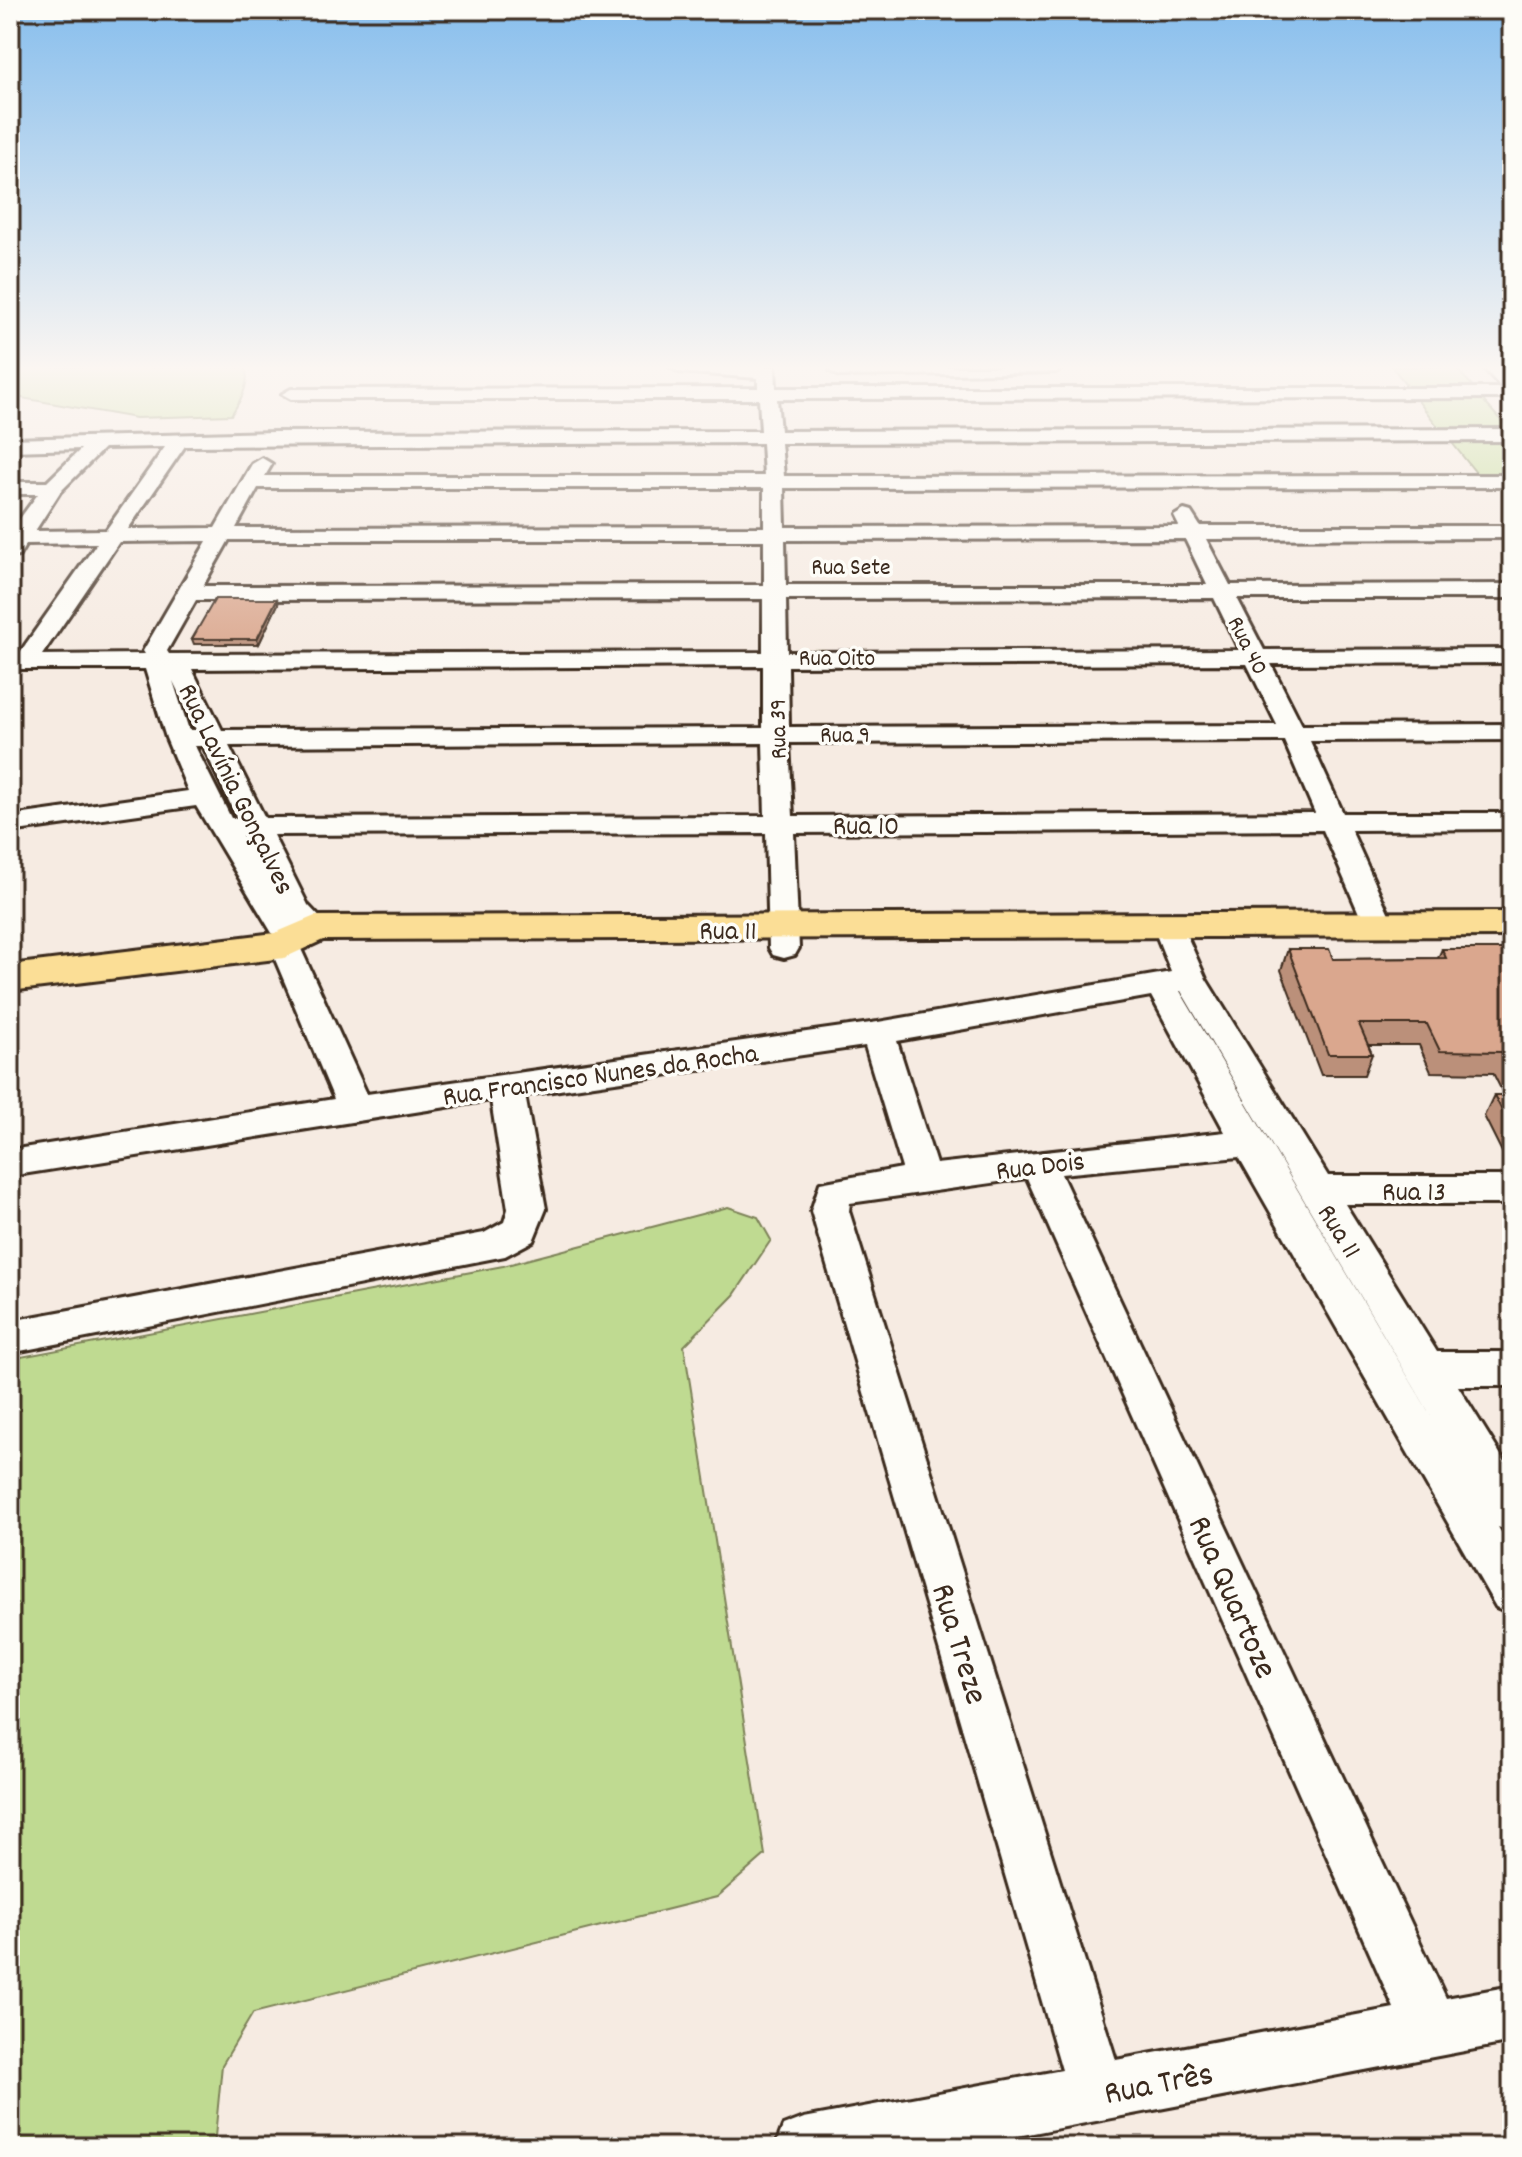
<svg xmlns="http://www.w3.org/2000/svg" width="1522" height="2157" font-family="Dekko,sans-serif">
<style>
.green{fill:#bfda91;stroke:#7d8258;stroke-width:2}
.lines{fill:none;stroke-linecap:round;stroke-linejoin:round}
.minor-casing{stroke:#3b2a1e;stroke-width:6}
.major-casing{stroke:#3b2a1e;stroke-width:6}
.minor{fill:#fdfcf7;fill-rule:evenodd}
.major{fill:#fbde96;fill-rule:evenodd}
.wall{fill:#bb907a;stroke:#3b2a1e;stroke-width:2}
.shaded-wall{fill:#997563;stroke:#3b2a1e;stroke-width:2}
.building{fill:#daa78e;stroke:#3b2a1e;stroke-width:2}
.labels{text-anchor:middle;stroke-width:7;stroke-linejoin:round;paint-order:stroke}
.far-street-label{font-size:24px;fill:#3b2a1e;stroke:#fdfcf7}
.street-label{font-size:28px;fill:#3b2a1e;stroke:#fdfcf7}
.near-street-label{font-size:34px;fill:#3b2a1e;stroke:#fdfcf7}
</style>
<rect width="100%" height="100%" fill="#f6ebe2"/>
<filter id="ink" filterUnits="userSpaceOnUse"><feTurbulence type="fractalNoise" baseFrequency=".0125" numOctaves="2"/><feDisplacementMap in="SourceGraphic" scale="16" xChannelSelector="R" yChannelSelector="G"/><feConvolveMatrix kernelMatrix="1 2 1 2 8 2 1 2 1" color-interpolation-filters="sRGB"/></filter>
<g filter="url(#ink)">
<g class="green">
<path d="M10 367H245C251 382 240 402 231 415L136 418 10 396Z"/>
<path d="M1392 367H1455L1479 393H1413Z"/>
<path d="M1415 397H1480L1512 433H1443Z"/>
<path d="M1449 439H1512V479H1481Z"/>
<path d="M728 1207 758 1217 771 1240 734 1295 684 1346 765 1855 717 1897 253 2013 222 2065 214 2147H10V1359L503 1266Z"/>
</g>
<g class="lines">
<g class="minor-casing">
<g id="minor">
<path d="M670 367H775L776 388H1502L1483 367H1502L1512 377V398L777 399 780 431 1512 429V441L781 443 784 476 1512 475V487L784 488 785 527 1179 526 1174 516 1184 510 1191 512 1200 526H1512V538L1206 539 1230 585 1512 584V598H1237L1264 650 1512 649V663L1271 664 1302 725 1512 724V740L1310 741 1343 813H1512V829L1351 830 1394 925 1390 932H1368L1364 925 1323 830 794 833 799 948 795 955 784 958 773 955 769 948 766 833 273 835 308 905 330 928 326 935 315 938 303 934 308 942 301 949 367 1094 878 1022 1171 972 1153 927 1157 920H1179L1183 927 1206 979 1328 1176H1512V1204H1345L1437 1352H1512V1386H1458L1512 1473V1532L1498 1527 1512 1550V1614L1496 1607 1239 1157 1061 1174 1446 1998 1512 1986V2042L959 2147H775L783 2126 804 2118 1062 2070 811 1211 820 1183 902 1168 865 1046 525 1095 546 1209 533 1241 505 1256 10 1353V1321L484 1233 504 1222 508 1209 491 1100 10 1176V1150L334 1099 269 945 275 938 196 806 10 832V816L188 791 166 738 145 669H10V655H18L97 543 26 544 19 556 10 557V532L38 494H10V482H47L81 449 10 451V439L275 432 761 431 759 399H291L282 394 291 389 758 388V378L679 372ZM762 443 764 476H265L272 464 262 458 252 464 215 528 128 529 185 446ZM165 447 106 530 35 531 60 492 104 448ZM258 488H764V527L236 528ZM1185 539 1207 585H786L785 540ZM229 540H764V585L203 586ZM207 541 143 651 145 654 42 655 119 542ZM1214 598 1239 650 787 652 786 599ZM763 599V652L169 654 167 651 196 600ZM1247 664 1277 725 789 727 788 666ZM763 666V728L222 730 192 669ZM173 681 196 730H189ZM1284 741 1315 813 793 816 789 743ZM763 743 765 816 265 818 229 746ZM195 746H203L237 818H231ZM242 835H245L253 853ZM1180 991H1181L1440 1431ZM1151 996 1225 1132 936 1164 897 1041ZM1027 1178 1394 2008 1116 2060 849 1211 850 1203Z"/>
<path d="M835 367H1065L1056 372 839 376 830 371Z"/>
</g>
</g>
<g class="major-casing">
<path id="major" d="M1512 912V936L323 940 284 958 10 991V965L275 933 315 916Z"/>
</g>
<use href="#minor" class="minor"/>
<use href="#major" class="major"/>
</g>
<g class="wall">
<path d="M278 604 259 644H194L192 639Z"/>
<path d="M1288 949 1333 959 1438 958 1442 949H1512V1156H1504L1484 1116 1494 1095H1504L1493 1073 1431 1072 1419 1045H1368L1372 1054 1364 1075H1321L1281 970Z"/>
</g>
<path class="shaded-wall" d="M277 599 278 604 259 644 257 639Z"/>
<g class="building">
<path d="M215 599H277L257 639H192Z"/>
<path d="M1288 949H1329L1333 959 1446 958 1442 949H1512V1070L1502 1052 1440 1051 1427 1024H1359L1372 1054H1328Z"/>
<path d="M1494 1095H1512V1130Z"/>
</g>
</g>
<linearGradient id="sky" x2="0" y2="1"><stop stop-color="#87beed"/><stop offset="0.55" stop-color="#fbf6f2"/><stop offset="1" stop-color="#fbf6f2" stop-opacity="0"/></linearGradient>
<rect width="1522" height="669" fill="url(#sky)"/>
<g class="labels">
<g class="far-street-label">
<text x="851" y="574">Rua Sete</text>
<text transform="translate(1249 645) rotate(63)" y="8">Rua 40</text>
<text x="837" y="665">Rua Oito</text>
<text transform="translate(777 729) rotate(-91)" y="8">Rua 39</text>
<text x="845" y="742">Rua 9</text>
</g>
<g class="street-label">
<text transform="translate(238 788) rotate(64)" y="10">Rua Lavínia Gonçalves</text>
<text x="866" y="834">Rua 10</text>
<text x="728" y="939">Rua 11</text>
<text transform="translate(600 1073) rotate(-8)" y="10">Rua Francisco Nunes da Rocha</text>
<text transform="translate(1040 1164) rotate(-7)" y="10">Rua Dois</text>
<text x="1414" y="1200">Rua 13</text>
<text transform="translate(1341 1230) rotate(58)" y="10">Rua 11</text>
</g>
<g class="near-street-label">
<text transform="translate(1235 1596) rotate(66)" y="12">Rua Quartoze</text>
<text transform="translate(962 1643) rotate(73)" y="12">Rua Treze</text>
<text transform="translate(1158 2081) rotate(-11)" y="12">Rua Três</text>
</g>
</g>
<rect width="1522" height="2157" fill="none" stroke="#fdfcf7" stroke-width="40"/>
<rect x="20" y="20" width="1482" height="2117" fill="none" stroke="#3b2a1e" stroke-width="3" filter="url(#ink)"/>
</svg>
